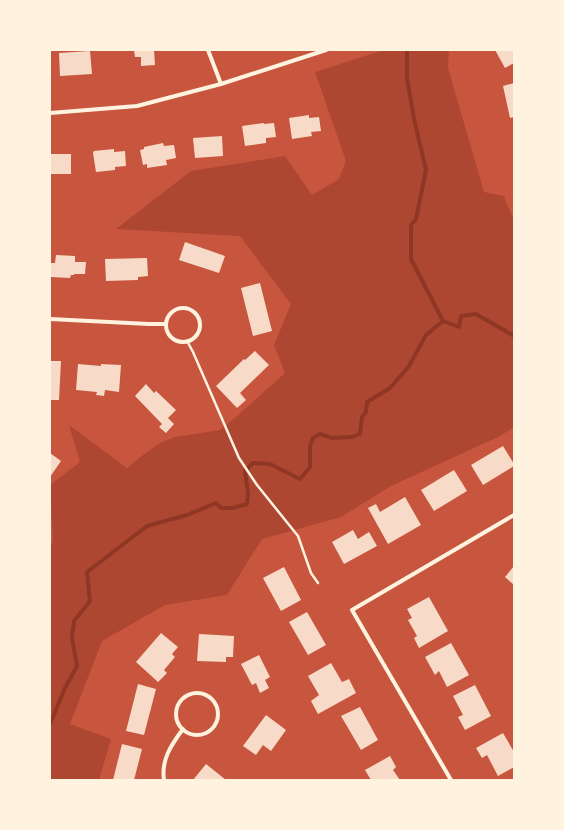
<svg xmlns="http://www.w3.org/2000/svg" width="564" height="830" font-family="'Varela Round',sans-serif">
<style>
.green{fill:#ae4732}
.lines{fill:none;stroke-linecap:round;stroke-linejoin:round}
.stream{stroke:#8f3625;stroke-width:4}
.building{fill:#f7dbc8}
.path{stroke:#fff3e0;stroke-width:2.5}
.minor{stroke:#fff3e0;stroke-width:4}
</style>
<rect width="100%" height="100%" fill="#c8553d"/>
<path class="green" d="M384 50H449L448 68 484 192 504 196 514 221V427L500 436 391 486 341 517 262 539 227 595 165 605 102 641 70 724 111 739 99 780H50V547L53 541 50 485 80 462 69 425 127 468 143 455 160 443 175 437 220 430 237 416 285 373 274 345 291 304 240 236 116 229 191 171 285 156 312 195 339 179 345 163V158L315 72Z"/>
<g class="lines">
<g class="stream">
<path d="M443 321 459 327 461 316 476 314 514 336"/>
<path d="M50 724 65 688 77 666 72 638 74 621 90 601 87 572 147 526 187 515 216 503 221 508H233L247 504 248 494 245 471 253 463 270 464 300 479 310 467V446L313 438 320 434 332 438 352 437 360 434 362 417 366 412 367 402 390 388 409 366 426 335 443 321 411 259V225L416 219 426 170 414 119 407 78V50"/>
</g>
</g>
<g class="building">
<path d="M134 50H154L155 65 141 66V57H135Z"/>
<path d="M495 50H514V63L505 68Z"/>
<path d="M90 51 92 74 60 76 59 53Z"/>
<path d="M514 83V117L510 118 503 86Z"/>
<path d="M309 115V118L319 117 321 131 311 132 312 136 292 139 289 118Z"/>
<path d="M264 123V124L274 123 276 137 266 138V143L245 146 242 126Z"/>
<path d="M222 136 223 156 195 158 193 138Z"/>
<path d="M163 143 164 146 174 145 176 158 166 160 167 165 147 168V164L143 165 140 150 144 149V147Z"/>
<path d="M114 149V152L125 151 126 166 115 167V170L96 172 93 153 94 151Z"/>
<rect x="50" y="154" width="21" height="20"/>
<path d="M185 242 225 256 219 273 179 260Z"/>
<path d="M56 255 75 256V262H86L85 274H74V275H71L70 278 50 277V263H55Z"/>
<path d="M147 258 148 276 138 277V280L106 281 105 259Z"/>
<path d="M260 283 272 331 253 336 241 288Z"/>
<path d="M255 351 269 365 240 393 246 400 237 408 216 386 244 359 245 360Z"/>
<path d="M50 361H61L59 400H50Z"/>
<path d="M78 364 101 366V364L121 365 119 392 105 390 104 396 96 395 97 392 76 390Z"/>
<path d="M146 384 154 393 156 391 176 410 168 418 174 424 166 433 159 427 162 424 135 396Z"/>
<path d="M503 446 514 464V466L483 485 471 465Z"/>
<path d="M50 453 61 461 50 477Z"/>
<path d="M454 470 467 491 434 511 421 490Z"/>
<path d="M405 497 421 525 388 544 368 508 376 504 380 512Z"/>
<path d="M353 530 358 539 369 532 377 546 344 564 332 542Z"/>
<path d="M514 566V585L505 577Z"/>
<path d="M284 567 301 600 281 611 263 578Z"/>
<path d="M429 597 448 631 419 648 414 638 417 636 408 620 412 618 407 609Z"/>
<path d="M307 612 326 645 308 655 289 622Z"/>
<path d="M161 633 178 647 172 654 175 657 164 670 167 673 158 682 136 662Z"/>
<path d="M199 634 234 636 233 657H226V662L197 661Z"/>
<path d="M451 643 469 675 447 687 439 671 435 675 425 657Z"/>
<path d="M259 655 270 677 265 680 269 688 260 693 256 683 252 685 241 664Z"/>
<path d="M331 663 342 682 349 679 356 693 318 714 311 701 319 695 308 676Z"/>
<path d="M138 684 156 689 144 735 126 731Z"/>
<path d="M475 685 491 716 465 730 458 717 463 715 453 696Z"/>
<path d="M360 707 378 740 361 750 341 716Z"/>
<path d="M266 715 286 730 271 751 263 745 256 755 243 746Z"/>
<path d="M503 733 514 752V767L498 776 487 755 482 758 476 748Z"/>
<path d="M122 744 142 749 134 780H113Z"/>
<path d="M390 756 396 767 393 770 400 780H371L365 770Z"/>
<path d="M206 764 226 780H193Z"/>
</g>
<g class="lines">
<path class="path" d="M187 341 193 352 239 458 257 485 298 536 311 573 318 583"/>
<g class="minor">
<path d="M208 50 221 84"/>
<path d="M50 113 137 106 221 84 326 50"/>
<circle cx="183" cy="325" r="17"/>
<path d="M50 319 149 324H166"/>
<circle cx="197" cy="714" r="21"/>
<path d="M164 780C161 760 171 745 183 729"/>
<path d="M451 780 352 610 514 515"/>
</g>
</g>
<rect width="564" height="830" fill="none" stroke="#fff3e0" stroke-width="102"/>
</svg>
